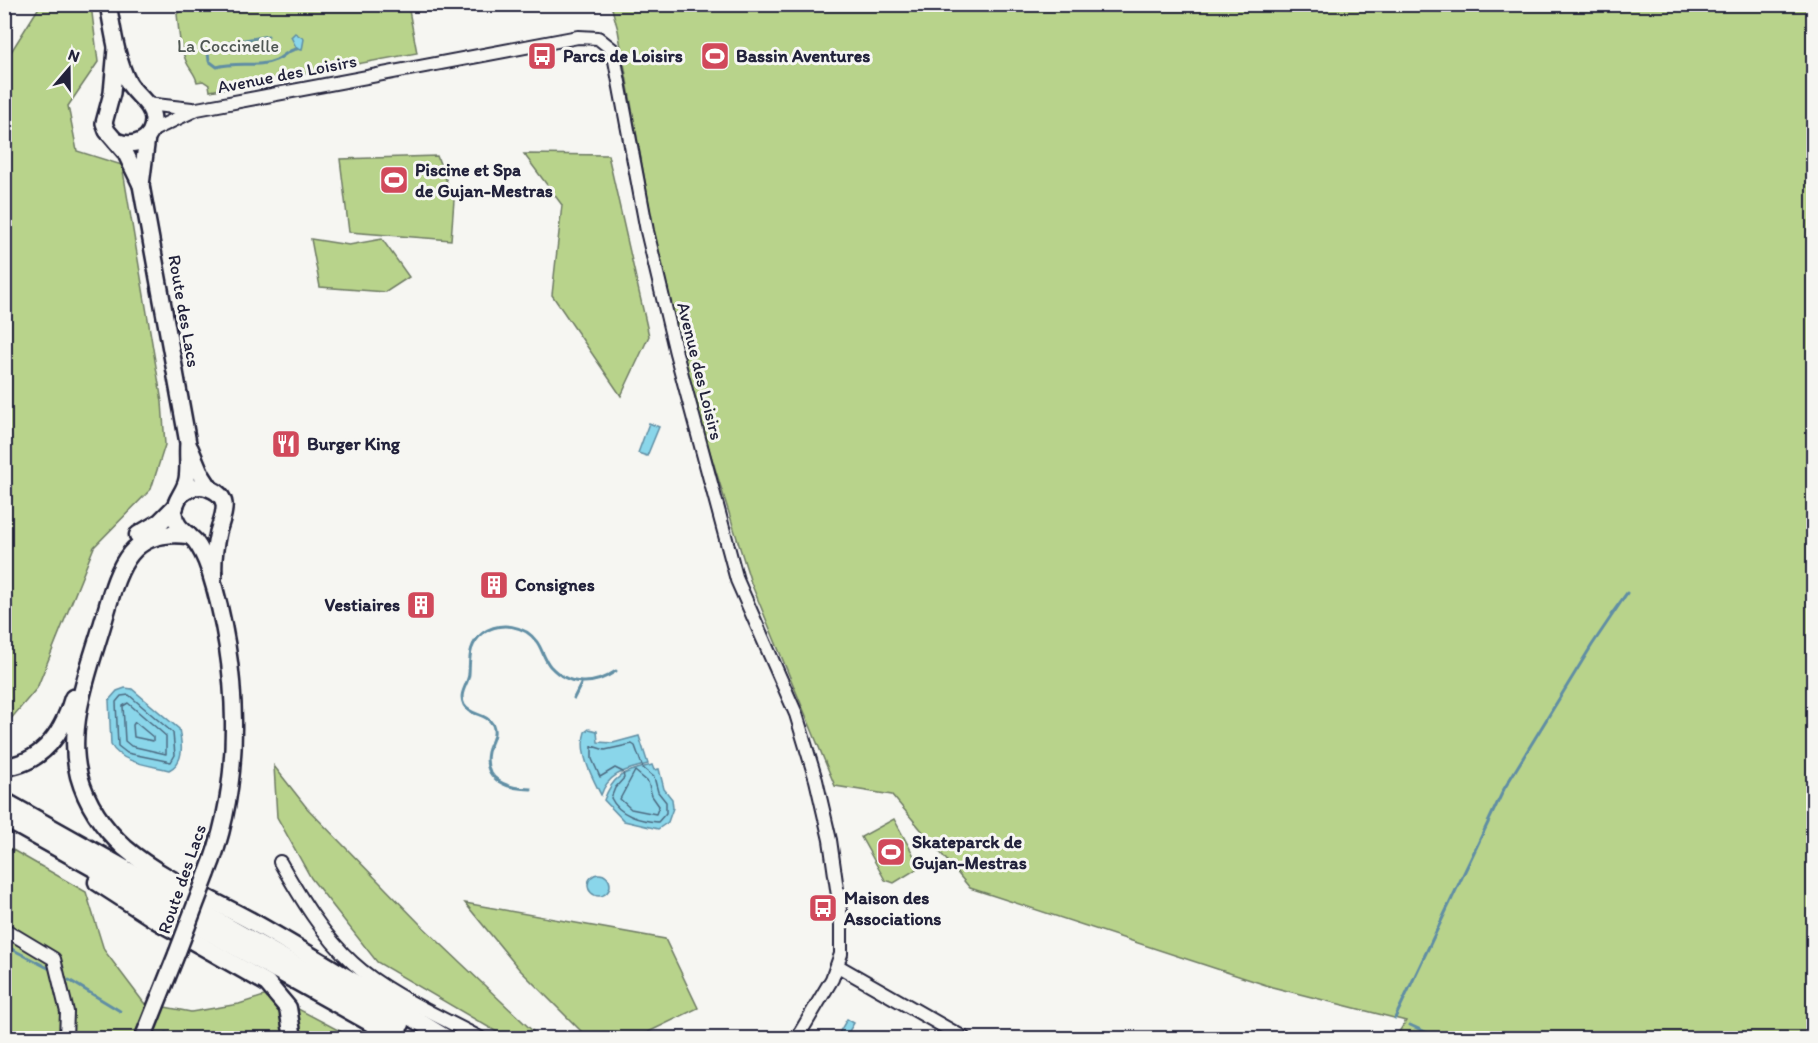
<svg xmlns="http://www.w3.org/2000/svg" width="1818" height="1043" font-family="Itim,sans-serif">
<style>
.green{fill:#b8d38b;stroke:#6d7a63;stroke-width:1.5}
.water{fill:#8ad6ea;stroke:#608ea4;stroke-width:1.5}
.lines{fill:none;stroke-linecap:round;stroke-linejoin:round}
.shore{stroke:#4c6a81;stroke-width:1.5}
.stream{stroke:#608ea4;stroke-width:3}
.minor-casing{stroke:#22223b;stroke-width:16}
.major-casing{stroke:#22223b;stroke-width:20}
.highway-casing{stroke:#22223b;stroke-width:21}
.minor{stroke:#f6f6f2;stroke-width:12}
.major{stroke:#f6f6f2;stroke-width:15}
.highway{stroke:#f6f6f2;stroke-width:16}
.major-bridge-casing{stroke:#22223b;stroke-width:20;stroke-linecap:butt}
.major-bridge{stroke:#f6f6f2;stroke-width:15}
.labels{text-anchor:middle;stroke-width:6;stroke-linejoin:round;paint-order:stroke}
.park-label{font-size:18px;fill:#4f5753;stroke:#f6f6f2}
.poi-label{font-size:18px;font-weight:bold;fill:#22223b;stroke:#f6f6f2;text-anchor:start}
.street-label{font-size:18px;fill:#22223b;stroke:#f6f6f2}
</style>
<rect width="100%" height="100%" fill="#f6f6f2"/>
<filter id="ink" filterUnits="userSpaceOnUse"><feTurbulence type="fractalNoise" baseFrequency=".0167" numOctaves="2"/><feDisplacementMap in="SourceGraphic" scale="12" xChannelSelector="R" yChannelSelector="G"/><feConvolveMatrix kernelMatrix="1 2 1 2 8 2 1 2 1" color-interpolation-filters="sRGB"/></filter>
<g filter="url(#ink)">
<g class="green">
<path d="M41 4 91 5 98 62 68 106 77 151 122 165 162 402 165 445 151 489 94 547 37 688 10 720 4 718V63Z"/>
<path d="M182 4 408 5 417 53 210 91 209 85 203 81 197 82C195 73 189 69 186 61 179 46 179 30 177 14L183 9Z"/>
<path d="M611 5H1813V1038H1395L1406 1021 1272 987 970 888 892 795 835 786 751 583 671 328 618 30Z"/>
<path d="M524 154 608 155 649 336 621 396 552 295 562 205Z"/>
<path d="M437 156 454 200 451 240 349 232 340 159Z"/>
<path d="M311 239 349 245 382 239 409 277 386 292 320 287Z"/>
<path d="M274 766 307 808 421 925 540 1038H507L377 962 311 878 277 817Z"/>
<path d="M894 819 920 867 894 883 885 880 861 837Z"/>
<path d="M4 845 86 892 104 950 144 1003 191 1012 239 1004 270 994 353 1038H5Z"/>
<path d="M465 903 665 939 698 1008 636 1038H588L519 969Z"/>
</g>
<g class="water">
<path d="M295 33 304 39 302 50 297 49 291 37Z"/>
<path d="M649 423 659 427 647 456 638 453Z"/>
<path d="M125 688 132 689 179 729C182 744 185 762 169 770 150 765 121 763 111 745L109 700 117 691Z"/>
<path d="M589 729 597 731 598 742 613 743 639 736 648 764C627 770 609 772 601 795 592 777 578 752 585 732Z"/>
<path d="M652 765 654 770 659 769 664 789 672 799 673 808 668 822 658 829 624 821 604 800C614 773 626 772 652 765Z"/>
<circle cx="599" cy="885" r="11"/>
<path d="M847 1019 854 1023 845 1038H836Z"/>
</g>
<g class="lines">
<g class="shore">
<path d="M129 695 173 733 175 755 171 762 127 753 118 746 116 702 121 696Z"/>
<path d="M128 703 166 736V754L131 746 125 741 123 706Z"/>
<path d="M135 722 153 737V741L134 737 133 725Z"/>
<path d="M632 744 635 746 643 768 654 777 658 792 666 802V813L658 822C640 821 619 815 611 798L615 788 624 778 623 772 615 768 600 777 592 759V746L605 750Z"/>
<path d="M635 771 648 782 652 796 659 806 656 814 631 809 620 799Z"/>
</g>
<g class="stream">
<path d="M268 36 211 46 208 53 209 61 217 67C236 61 259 68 276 60 285 56 287 50 297 49"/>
<path d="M574 698 581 684"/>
<path d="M531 789C509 789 482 781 488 752 490 743 497 735 493 725 487 713 470 716 464 705 458 693 468 685 469 674 470 658 468 645 483 633 500 621 525 625 537 642 542 649 544 659 550 666 569 687 594 686 616 671"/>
<path d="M4 945 48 968"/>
<path d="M69 980 120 1011"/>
<path d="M1395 1018 1504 789 1592 645 1627 593 1611 615"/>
<path d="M1410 1025 1439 1038"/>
<path d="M166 1033 177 1038"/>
</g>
<g class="minor-casing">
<g id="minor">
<path d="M146 104 192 109"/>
<path d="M151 131 197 109 578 37 598 38 613 50 647 231 676 353 737 580 796 714 816 780 830 840 841 917V954L832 979 797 1038"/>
<path d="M280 862C300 897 323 936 353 963 385 993 441 1017 480 1038"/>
<path d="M4 929 54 959 67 1012 66 1038"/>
<path d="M838 966 964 1038"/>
</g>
</g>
<g class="major-casing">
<g id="major">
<path d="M108 4C113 30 116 58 128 82 135 95 153 104 153 120 153 141 133 148 116 141"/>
<path d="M116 49 112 93 104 123 107 131 125 152 141 185 188 443C187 455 189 468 187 479 185 492 174 500 174 513 175 527 186 532 195 541 201 549 206 560 209 569 239 664 245 781 207 874"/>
<path d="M141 185 147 137"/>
<path d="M190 448 201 474 210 488"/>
<path d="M182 494C190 488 198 484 208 488 233 497 223 515 218 532 215 546 213 561 214 575"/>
<path d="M143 1038 177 953"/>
</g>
</g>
<g class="highway-casing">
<g id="highway">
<path d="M138 535 160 522 175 507"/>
<path d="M188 535C131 528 119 566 106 612 92 663 65 723 79 776 87 805 103 828 125 848 161 879 210 898 251 921 317 958 381 999 446 1038"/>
<path d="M4 767C43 763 63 732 73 698"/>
<path d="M4 801 401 1024"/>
<path d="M4 818 398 1038"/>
<path d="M97 882 156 920 267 983 288 1008 293 1038"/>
</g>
</g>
<use href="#minor" class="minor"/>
<use href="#major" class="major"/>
<use href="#highway" class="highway"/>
<g class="major-bridge-casing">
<path id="major-bridge" d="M177 953 207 874"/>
</g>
<use href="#major-bridge" class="major-bridge"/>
</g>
</g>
<defs>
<g id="bus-square" transform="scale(1.5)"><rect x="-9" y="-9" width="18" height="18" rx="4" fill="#d1495b" stroke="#f6f6f2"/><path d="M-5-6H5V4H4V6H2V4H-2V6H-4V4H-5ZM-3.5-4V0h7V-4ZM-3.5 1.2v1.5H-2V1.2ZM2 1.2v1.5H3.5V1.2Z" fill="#fff"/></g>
<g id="stadium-square" transform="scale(1.5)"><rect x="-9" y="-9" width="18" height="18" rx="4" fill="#d1495b" stroke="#f6f6f2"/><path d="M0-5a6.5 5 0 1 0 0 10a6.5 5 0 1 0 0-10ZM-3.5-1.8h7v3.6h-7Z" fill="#fff"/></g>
<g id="restaurant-square" transform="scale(1.5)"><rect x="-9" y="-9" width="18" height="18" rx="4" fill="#d1495b" stroke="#f6f6f2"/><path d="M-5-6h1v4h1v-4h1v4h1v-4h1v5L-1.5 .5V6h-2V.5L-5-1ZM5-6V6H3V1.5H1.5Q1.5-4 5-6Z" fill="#fff"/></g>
<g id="building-square" transform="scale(1.5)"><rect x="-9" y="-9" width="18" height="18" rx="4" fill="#d1495b" stroke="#f6f6f2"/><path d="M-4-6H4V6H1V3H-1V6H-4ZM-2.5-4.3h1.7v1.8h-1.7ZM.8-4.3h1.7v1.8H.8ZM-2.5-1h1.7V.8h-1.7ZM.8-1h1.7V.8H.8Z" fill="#fff"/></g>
</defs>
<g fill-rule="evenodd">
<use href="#bus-square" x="542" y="56"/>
<use href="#stadium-square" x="715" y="56"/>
<use href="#stadium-square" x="394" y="180"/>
<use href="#restaurant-square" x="286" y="444"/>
<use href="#building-square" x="494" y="585"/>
<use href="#building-square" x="421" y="605"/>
<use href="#stadium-square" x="891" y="852"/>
<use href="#bus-square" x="823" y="908"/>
</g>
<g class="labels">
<g class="park-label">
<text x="228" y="52">La Coccinelle</text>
</g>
<g class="poi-label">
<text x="563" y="62">Parcs de Loisirs</text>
<text x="736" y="62">Bassin Aventures</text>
<text x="415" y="176">Piscine et Spa<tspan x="415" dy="21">de Gujan-Mestras</tspan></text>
<text x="307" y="450">Burger King</text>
<text x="515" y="591">Consignes</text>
<text x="400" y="611" text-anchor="end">Vestiaires</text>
<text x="912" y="848">Skateparck de<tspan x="912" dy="21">Gujan-Mestras</tspan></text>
<text x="844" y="904">Maison des<tspan x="844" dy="21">Associations</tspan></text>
</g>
<g class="street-label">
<text transform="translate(287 74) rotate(-11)" y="6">Avenue des Loisirs</text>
<text transform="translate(184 311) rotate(80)" y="6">Route des Lacs</text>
<text transform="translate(700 371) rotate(76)" y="6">Avenue des Loisirs</text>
<text transform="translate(182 879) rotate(-71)" y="6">Route des Lacs</text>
</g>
</g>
<rect width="1818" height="1043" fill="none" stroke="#f6f6f2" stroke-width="24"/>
<rect x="12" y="12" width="1794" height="1019" fill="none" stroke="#22223b" stroke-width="2" filter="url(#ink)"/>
<g transform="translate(69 69) rotate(20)" stroke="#f6f6f2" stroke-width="4.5" paint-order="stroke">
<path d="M0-4.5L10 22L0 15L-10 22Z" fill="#22223b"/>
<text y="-9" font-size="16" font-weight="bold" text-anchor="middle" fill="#22223b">N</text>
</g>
</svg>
